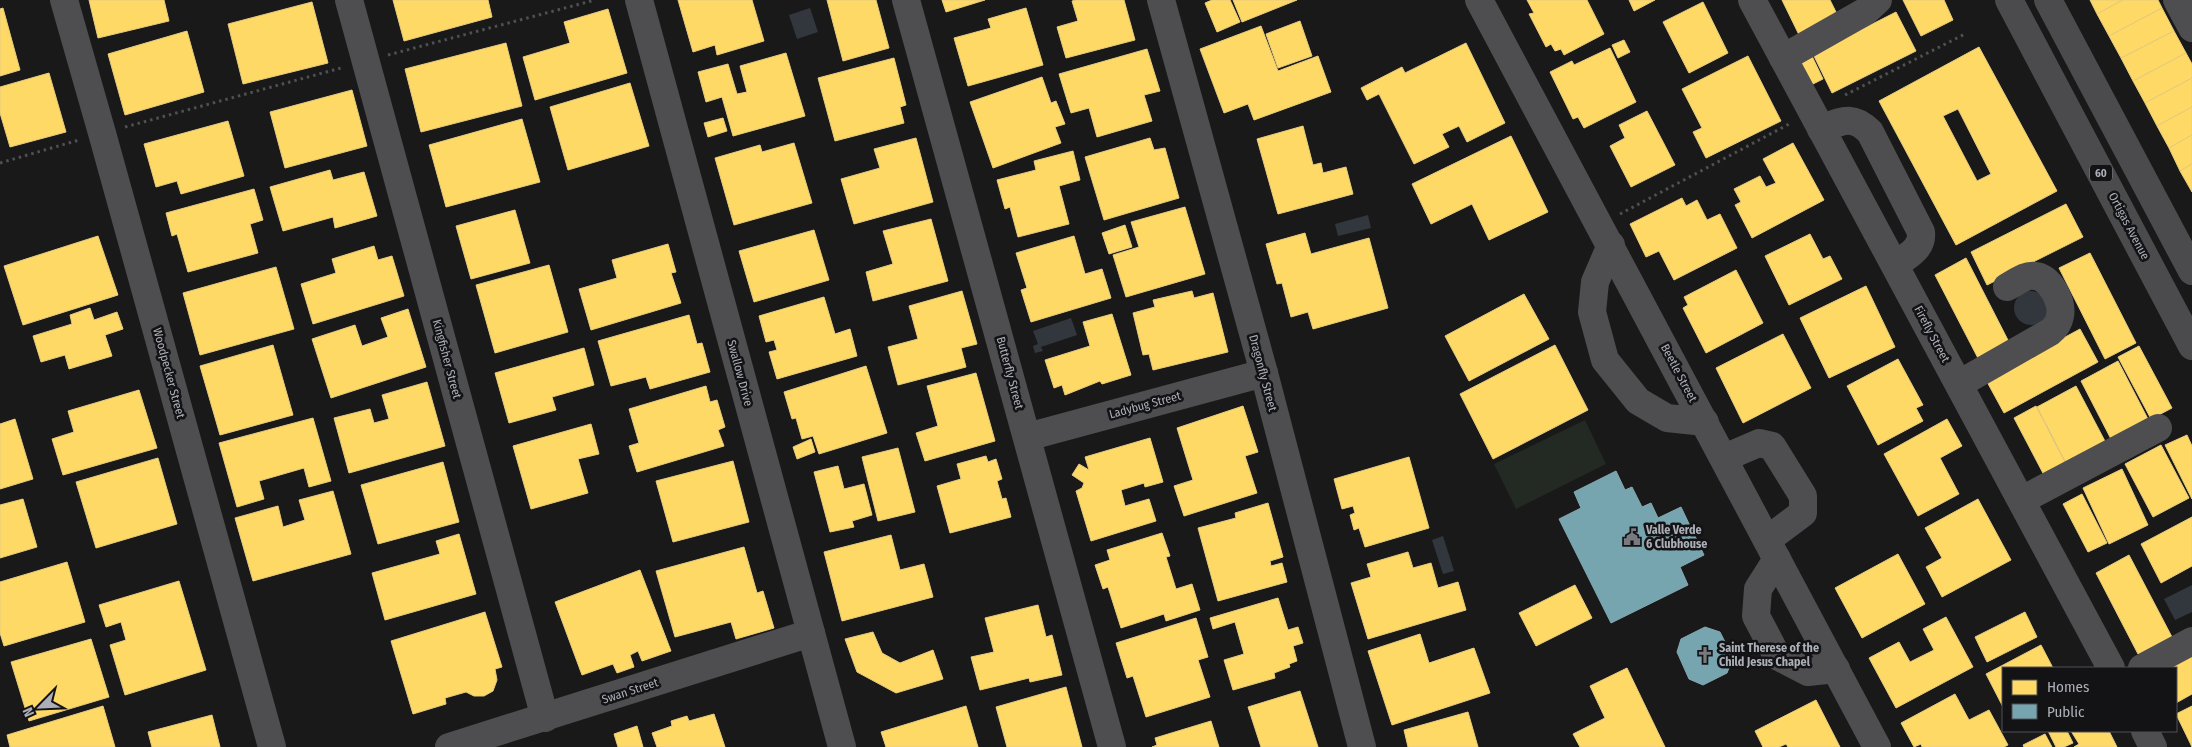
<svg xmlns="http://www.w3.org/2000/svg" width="2192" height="747" font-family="'Fira Sans Condensed',sans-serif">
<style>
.green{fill:#232923}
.water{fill:#31373d}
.homes{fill:#ffd966;stroke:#e6cc7f;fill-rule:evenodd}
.public{fill:#76a5af;stroke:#86a8b2}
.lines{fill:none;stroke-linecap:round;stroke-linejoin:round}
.path{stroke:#4f5052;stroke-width:3;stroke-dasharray:2.5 4;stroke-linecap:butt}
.minor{stroke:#4e4e51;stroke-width:28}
.major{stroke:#4b4b4d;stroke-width:28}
.labels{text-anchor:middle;stroke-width:5;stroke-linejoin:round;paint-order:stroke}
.shield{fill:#131315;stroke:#7e8087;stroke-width:1}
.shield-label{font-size:11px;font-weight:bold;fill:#acafb8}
.street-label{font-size:12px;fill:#acafb8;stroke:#131315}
.poi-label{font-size:12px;font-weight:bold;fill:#acafb8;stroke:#131315;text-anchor:start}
</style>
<rect width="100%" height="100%" fill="#191919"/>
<path class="green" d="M1585 420 1606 464 1516 509 1494 464Z"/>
<g class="water">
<path d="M810 8 818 32 797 39 789 15Z"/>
<path d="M1368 215 1371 228 1338 236 1335 224Z"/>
<circle cx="2031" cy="308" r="17"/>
<path d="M1071 318 1077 335 1041 347 1043 351 1035 353 1033 346 1038 344 1033 331Z"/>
<path d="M1443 536 1454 571 1443 574 1432 540Z"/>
<path d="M2192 585V612L2175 620 2164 599Z"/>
</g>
<g class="homes">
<path d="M89 0H164L169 21 98 38Z"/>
<path d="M393 0H488L492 17 404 41Z"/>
<path d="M678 0H752L764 41 717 55 715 45 693 52Z"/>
<path d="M827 0H876L889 48 843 61Z"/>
<path d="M942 0H985L946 12Z"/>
<path d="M1076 0H1124L1135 40 1066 58 1057 27 1078 21 1072 1Z"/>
<path d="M1212 0H1230L1240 22 1217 32 1205 3Z"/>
<path d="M1233 0H1297L1242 22Z"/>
<path d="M1527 0H1587L1604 34 1564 55 1561 49 1555 51 1551 44 1546 47 1529 14 1534 13Z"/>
<path d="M1629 0H1655L1634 11Z"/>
<path d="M1782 0H1830L1841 22 1802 41Z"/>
<path d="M1903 0H1944L1953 20 1921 36Z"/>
<path d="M2090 0H2123L2097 14Z"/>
<path d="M2123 0H2158L2162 8 2109 36 2097 14Z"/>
<path d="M312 2 328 63 243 84 228 24Z"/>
<path d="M1703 2 1728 53 1689 73 1663 22Z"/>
<path d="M3 8 20 70 0 76V9Z"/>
<path d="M1026 8 1043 65 968 86 954 38 991 28 988 19Z"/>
<path d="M2162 8 2174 31 2121 58 2109 36Z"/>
<path d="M608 9 627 73 535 100 523 57 570 43 564 22Z"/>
<path d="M1896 12 1916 51 1832 93 1813 54Z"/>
<path d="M1300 21 1312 56 1278 68 1266 34Z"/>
<path d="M1261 26 1278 71 1318 56 1331 92 1254 120 1248 104 1224 113 1200 49Z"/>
<path d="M187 31 204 92 125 115 108 54Z"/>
<path d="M2174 31 2186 53 2133 81 2121 58Z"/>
<path d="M1624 40 1630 52 1618 58 1612 45Z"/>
<path d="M506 43 522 106 421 132 405 69Z"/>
<path d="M1466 43 1505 123 1467 142 1459 126 1442 134 1449 147 1414 164 1379 94 1367 100 1361 88 1402 67 1405 73Z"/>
<path d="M1979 47 2057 191 1956 245 1879 101ZM1958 109 1991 174 1977 181 1943 116Z"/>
<path d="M1610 48 1636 102 1584 128 1578 117 1573 119 1550 72 1572 61 1574 65Z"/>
<path d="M1147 49 1160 91 1144 95 1152 121 1097 137 1089 108 1071 113 1059 74Z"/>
<path d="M786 53 805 116 733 136 722 97 706 102 698 72 728 64 737 94 747 92 740 66Z"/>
<path d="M2186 53 2192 64V78L2145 103 2133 81Z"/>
<path d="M1811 54 1823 79 1803 89 1790 65Z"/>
<path d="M1748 56 1781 121 1706 158 1693 132 1702 128 1682 89Z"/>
<path d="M894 58 906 105 900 107 904 123 835 141 818 78Z"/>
<path d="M49 73 66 132 10 147 0 113V87Z"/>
<path d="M1042 77 1051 103 1056 101 1065 124 1055 127 1061 143 993 168 970 102Z"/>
<path d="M2192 78V107L2157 126 2145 103Z"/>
<path d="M630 83 649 146 568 170 550 107Z"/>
<path d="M352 90 367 146 285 168 270 112Z"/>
<path d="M2192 107V135L2169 148 2157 126Z"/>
<path d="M1647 111 1675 165 1631 187 1610 146 1625 138 1619 125Z"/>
<path d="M723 118 727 131 708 137 704 123Z"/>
<path d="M522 119 540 182 446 207 429 145Z"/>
<path d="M228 121 244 176 181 194 177 181 156 187 144 144Z"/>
<path d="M1303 126 1313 165 1321 163 1323 173 1346 167 1353 194 1278 214 1257 139Z"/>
<path d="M2192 135V164L2180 171 2169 148Z"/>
<path d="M1511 136 1548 212 1489 240 1472 204 1431 224 1412 184Z"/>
<path d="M916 138 933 202 854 224 841 179 880 168 874 149Z"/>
<path d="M1150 138 1154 150 1165 148 1179 198 1104 220 1085 157Z"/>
<path d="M794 143 812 203 734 225 715 158 760 145 762 152Z"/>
<path d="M1793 143 1824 200 1752 238 1735 205 1741 202 1734 189 1760 176 1766 187 1776 183 1763 159Z"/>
<path d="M1073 151 1080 180 1059 186 1069 224 1018 237 1010 207 1005 209 997 180 1036 170 1034 161Z"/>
<path d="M2192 164V192L2180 171Z"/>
<path d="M330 170 333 180 364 172 377 216 335 228 333 217 283 231 270 187Z"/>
<path d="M254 189 263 220 250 224 258 253 188 272 177 234 172 236 166 213Z"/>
<path d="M1682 198 1686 206 1697 200 1707 220 1720 214 1737 248 1674 280 1659 251 1646 257 1630 224Z"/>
<path d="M2066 204 2083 237 1987 285 1971 252Z"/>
<path d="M1185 207 1205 274 1126 297 1113 255 1139 247 1131 222Z"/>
<path d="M515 210 530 263 471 279 456 226Z"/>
<path d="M931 219 948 281 873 301 866 272 893 264 883 231Z"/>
<path d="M1125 225 1132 247 1109 254 1102 233Z"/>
<path d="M814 230 829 280 754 302 739 251Z"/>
<path d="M1305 233 1311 254 1369 238 1388 308 1313 329 1308 312 1291 317 1282 283 1277 284 1266 244Z"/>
<path d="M1810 234 1823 259 1830 256 1842 279 1789 305 1765 256Z"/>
<path d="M98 236 118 295 23 325 4 266Z"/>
<path d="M1074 236 1085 274 1102 269 1111 298 1031 322 1021 290 1027 288 1016 253Z"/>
<path d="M668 244 676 272 671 273 681 303 591 330 579 289 617 278 612 260Z"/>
<path d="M374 246 378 260 392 256 404 296 313 324 301 284 336 273 332 259Z"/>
<path d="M2090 253 2136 343 2105 359 2059 268Z"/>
<path d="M1966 258 2012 348 1981 364 1935 275Z"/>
<path d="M549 265 568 332 495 353 476 285Z"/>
<path d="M276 267 294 329 200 355 183 293Z"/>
<path d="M1736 270 1763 323 1706 353 1683 308 1688 305 1684 297Z"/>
<path d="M1866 286 1895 347 1829 378 1800 318Z"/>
<path d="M962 291 977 344 961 348 966 367 898 385 888 347 918 339 909 306Z"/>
<path d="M1192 291 1194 298 1213 293 1228 352 1153 370 1149 354 1143 355 1133 313 1155 307 1153 300Z"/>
<path d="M1524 294 1549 339 1469 381 1445 336Z"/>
<path d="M824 297 835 334 850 329 857 356 777 379 769 352 777 350 774 340 766 342 759 316Z"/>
<path d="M90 308 94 320 117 312 123 329 105 335 112 356 69 369 65 355 41 362 33 336 72 324 70 315Z"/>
<path d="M408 309 426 367 331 398 312 339 355 325 362 346 388 337 381 318Z"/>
<path d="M1112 314 1131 375 1102 384 1100 381 1065 395 1062 385 1054 388 1045 360 1090 346 1083 322Z"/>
<path d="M689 315 697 344 702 343 710 372 650 389 646 377 611 386 598 341Z"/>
<path d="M2080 329 2098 362 2004 413 1986 380Z"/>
<path d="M1783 334 1811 388 1743 423 1716 368Z"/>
<path d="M273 345 293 415 220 435 200 366Z"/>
<path d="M1555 345 1588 410 1493 459 1460 394Z"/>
<path d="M2139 346 2172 408 2151 419 2118 357Z"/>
<path d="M584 348 594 385 552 397 556 410 509 423 495 373Z"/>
<path d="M1898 359 1923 405 1916 408 1923 421 1878 445 1847 386Z"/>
<path d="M2118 361 2149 421 2112 441 2081 381Z"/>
<path d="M866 366 887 433 819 454 813 436 802 439 796 418 792 419 784 392Z"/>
<path d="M976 373 995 441 925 461 916 433 938 426 927 386Z"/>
<path d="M427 382 445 446 349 473 334 418 370 409 374 423 389 419 382 395Z"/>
<path d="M706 386 710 402 717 400 725 427 718 430 724 446 637 472 629 446 639 443 629 409Z"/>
<path d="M2076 386 2107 445 2067 465 2037 407Z"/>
<path d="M139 390 157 448 63 475 52 439 74 432 68 411Z"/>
<path d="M1243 406 1258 452 1245 456 1257 493 1184 516 1174 486 1193 480 1177 428Z"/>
<path d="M2036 406 2067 466 2045 477 2014 418Z"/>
<path d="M313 418 331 481 309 487 304 468 259 481 264 499 237 507 219 443Z"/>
<path d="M15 419 33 479 0 489V424Z"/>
<path d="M1947 419 1962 446 1940 458 1959 494 1918 516 1884 454Z"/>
<path d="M591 424 599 454 578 459 588 493 531 509 513 446Z"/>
<path d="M2187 435 2192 446V499L2165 445Z"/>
<path d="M1150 438 1163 482 1145 487 1144 483 1121 490 1125 506 1149 499 1156 521 1091 541 1076 491 1082 488 1084 483 1072 475 1079 464 1089 470 1085 457Z"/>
<path d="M811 439 815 452 797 459 793 447Z"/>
<path d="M2161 445 2189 498 2153 517 2125 464Z"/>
<path d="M898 448 915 512 878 521 862 457Z"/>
<path d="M986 456 988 462 996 459 1002 479 997 481 1002 499 1006 498 1011 517 950 533 937 486 961 479 957 464Z"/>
<path d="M1409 457 1429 528 1365 547 1359 528 1354 530 1350 515 1355 513 1353 506 1342 509 1334 479Z"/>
<path d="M158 458 177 524 96 548 76 482Z"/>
<path d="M733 461 749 522 673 542 656 481Z"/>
<path d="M443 462 459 522 378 544 361 485Z"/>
<path d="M838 466 844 489 864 484 872 515 852 521 854 527 830 532 814 472Z"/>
<path d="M2122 469 2148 525 2109 544 2083 488Z"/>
<path d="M333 491 351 554 253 581 235 518 278 506 283 527 305 520 299 500Z"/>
<path d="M2082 494 2107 543 2088 552 2063 504Z"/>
<path d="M23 499 37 547 0 558V505Z"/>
<path d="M1978 499 2011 560 1942 597 1926 567 1942 558 1925 528Z"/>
<path d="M1268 503 1283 557 1270 561 1271 566 1282 563 1287 582 1218 601 1198 528 1236 518 1235 513Z"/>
<path d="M2192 517V566L2161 583 2141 544Z"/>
<path d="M1162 533 1170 556 1166 557 1176 589 1192 584 1200 610 1166 621 1164 614 1121 628 1108 587 1103 589 1095 565 1110 560 1107 550Z"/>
<path d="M459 534 476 594 385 620 372 573 440 554 436 541Z"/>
<path d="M891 535 900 570 924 564 933 597 842 621 824 552Z"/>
<path d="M744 547 757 593 763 591 774 628 736 639 731 622 675 637 656 571Z"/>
<path d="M1408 552 1413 568 1431 563 1438 588 1458 582 1466 610 1368 639 1351 583 1371 577 1367 564Z"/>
<path d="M1898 554 1925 604 1862 638 1835 588Z"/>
<path d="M2129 555 2172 637 2138 654 2096 573Z"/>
<path d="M67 562 85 622 4 646 0 633V582Z"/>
<path d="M640 570 671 651 642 661 638 651 630 655 634 667 617 673 613 664 582 675 555 602Z"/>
<path d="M179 581 206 670 125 695 110 645 126 640 121 622 106 627 99 605Z"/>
<path d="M1575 585 1592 618 1536 646 1519 613Z"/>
<path d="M1278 598 1288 630 1298 627 1303 643 1293 646 1297 661 1289 664 1290 667 1274 673 1275 678 1233 690 1224 660 1244 654 1235 622 1213 629 1210 618Z"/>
<path d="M1038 605 1046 637 1052 635 1062 675 1030 682 1029 678 980 690 971 657 994 652 985 618Z"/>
<path d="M485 612 502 667 495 669 497 680 493 691 484 696H474L466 692 445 698 446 704 413 714 391 641Z"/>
<path d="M2025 612 2037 637 1987 662 1975 637Z"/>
<path d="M1946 617 1973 667 1896 708 1869 658 1899 642 1910 662 1934 650 1923 629Z"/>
<path d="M1196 618 1208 657 1198 660 1210 697 1146 717 1133 676 1127 678 1116 643Z"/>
<path d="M873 632 882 653 900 663 933 650 943 679 896 693 857 672 845 639Z"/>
<path d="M1420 634 1429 663 1474 648 1490 693 1392 725 1368 651Z"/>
<path d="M91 639 109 697 29 721 11 662Z"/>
<path d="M2041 645 2053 668H2003V707L1986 674Z"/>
<path d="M2192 648V694L2176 703V668H2153Z"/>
<path d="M1627 668 1665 747H1580L1573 734 1605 718 1590 686Z"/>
<path d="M1066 687 1082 747H1007L996 707Z"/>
<path d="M1300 691 1318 747H1261L1248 707Z"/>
<path d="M1955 694 1969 720 1989 710 2008 745 2004 747H1922L1921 744 1914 747 1901 723Z"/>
<path d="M1816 700 1840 747H1788L1786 744 1779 747H1763L1755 731Z"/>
<path d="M103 706 115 747H10L7 735Z"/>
<path d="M966 706 978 747H886L881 732Z"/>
<path d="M2192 706V747L2176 714Z"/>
<path d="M1468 712 1478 747H1408L1404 730Z"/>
<path d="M714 714 725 747H657L652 733 672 726 671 721 687 716 689 721Z"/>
<path d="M212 715 220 747H152L148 732Z"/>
<path d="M1211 721 1219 747H1152L1157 745 1155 738Z"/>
<path d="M637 726 643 747H618L614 734Z"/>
<path d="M2048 731H2067L2073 743 2064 747H2056Z"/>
<path d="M2071 731H2109L2117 747H2074L2079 744Z"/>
<path d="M2045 734 2052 747H2024L2023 745Z"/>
</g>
<g class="public">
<path d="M1616 471 1625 490 1632 487 1642 507 1651 503 1658 518 1681 507 1704 555 1680 567 1688 585 1611 623 1559 519 1581 508 1574 492Z"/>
<path d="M1705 627 1720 632 1733 658 1727 673 1703 685 1689 679 1677 652 1681 639Z"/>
</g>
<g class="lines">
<g class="path">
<path d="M388 55 595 0"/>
<path d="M1845 95 1965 34"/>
<path d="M125 127 341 68"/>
<path d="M0 163 79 140"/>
<path d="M1620 214 1791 123"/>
</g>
<g class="minor">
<path d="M64 0 102 133 272 747"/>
<path d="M349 0 545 718"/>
<path d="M639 0 842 747"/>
<path d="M906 0 1112 747"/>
<path d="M1161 0 1264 373 1362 747"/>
<path d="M1479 0 1877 747"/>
<path d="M1752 0 2111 668"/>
<path d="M2177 0 2192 28"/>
<path d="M1783 58 1866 11 1878 0"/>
<path d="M1821 129C1842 121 1852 114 1870 132L1921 232C1923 249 1907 256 1895 265"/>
<path d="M1611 245 1595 282 1592 312 1605 360 1638 401 1667 418 1705 422"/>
<path d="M1959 384 2050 332C2055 328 2059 322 2060 316 2063 302 2050 277 2035 276 2026 274 2015 283 2007 287"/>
<path d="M1027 437 1264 373"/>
<path d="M1724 458 1759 443 1772 446 1803 496V513L1767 540"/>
<path d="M2022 500 2158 428"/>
<path d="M1777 559 1758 589 1756 616 1777 656 1808 672 1836 669"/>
<path d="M2142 668 2192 641"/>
<path d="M2145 731 2153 747"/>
<path d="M449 747 811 633"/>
</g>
<g class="major">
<path d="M2009 0 2192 346"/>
<path d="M2048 0 2192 271"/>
</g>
</g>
<defs>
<g id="civic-bare" transform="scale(1.35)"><path d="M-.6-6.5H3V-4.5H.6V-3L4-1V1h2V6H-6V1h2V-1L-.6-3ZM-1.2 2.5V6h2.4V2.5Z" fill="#797a80" stroke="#131315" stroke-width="2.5" paint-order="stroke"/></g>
<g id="church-bare" transform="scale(1.35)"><path d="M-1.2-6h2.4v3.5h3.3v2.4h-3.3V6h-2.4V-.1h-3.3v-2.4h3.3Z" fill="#797a80" stroke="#131315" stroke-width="2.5" paint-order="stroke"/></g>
</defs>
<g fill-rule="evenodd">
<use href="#civic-bare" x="1632" y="537"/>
<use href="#church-bare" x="1705" y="655"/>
</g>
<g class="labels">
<rect class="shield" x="2090" y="164.5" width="22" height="17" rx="4"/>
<g class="shield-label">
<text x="2101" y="177">60</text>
</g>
<g class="street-label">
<text transform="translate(2129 226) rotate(62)" y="4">Ortigas Avenue</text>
<text transform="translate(1932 334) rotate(62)" y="4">Firefly Street</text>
<text transform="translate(447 359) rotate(75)" y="4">Kingfisher Street</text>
<text transform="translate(169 373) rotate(75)" y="4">Woodpecker Street</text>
<text transform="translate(740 373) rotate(75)" y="4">Swallow Drive</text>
<text transform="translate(1010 373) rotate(75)" y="4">Butterfly Street</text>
<text transform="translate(1263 373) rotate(75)" y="4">Dragonfly Street</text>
<text transform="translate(1679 373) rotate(62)" y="4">Beetle Street</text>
<text transform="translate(1145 405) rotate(-15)" y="4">Ladybug Street</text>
<text transform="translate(630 691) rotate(-18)" y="4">Swan Street</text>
</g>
<g class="poi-label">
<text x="1646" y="534">Valle Verde<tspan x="1646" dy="14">6 Clubhouse</tspan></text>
<text x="1719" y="652">Saint Therese of the<tspan x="1719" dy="14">Child Jesus Chapel</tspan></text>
</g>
</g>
<rect x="2002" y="667" width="175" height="65" fill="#131315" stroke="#505156"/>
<rect x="2012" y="680" width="25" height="15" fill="#ffd966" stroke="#505156"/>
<text x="2047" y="692" font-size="15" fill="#acafb8">Homes</text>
<rect x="2012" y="704" width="25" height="15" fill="#76a5af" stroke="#505156"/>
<text x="2047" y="717" font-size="15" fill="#acafb8">Public</text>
<g transform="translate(40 707) rotate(246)" stroke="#131315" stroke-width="4" paint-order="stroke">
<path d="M0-4L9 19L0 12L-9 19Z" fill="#acafb8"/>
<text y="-8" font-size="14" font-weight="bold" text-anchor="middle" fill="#acafb8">N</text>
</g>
</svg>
